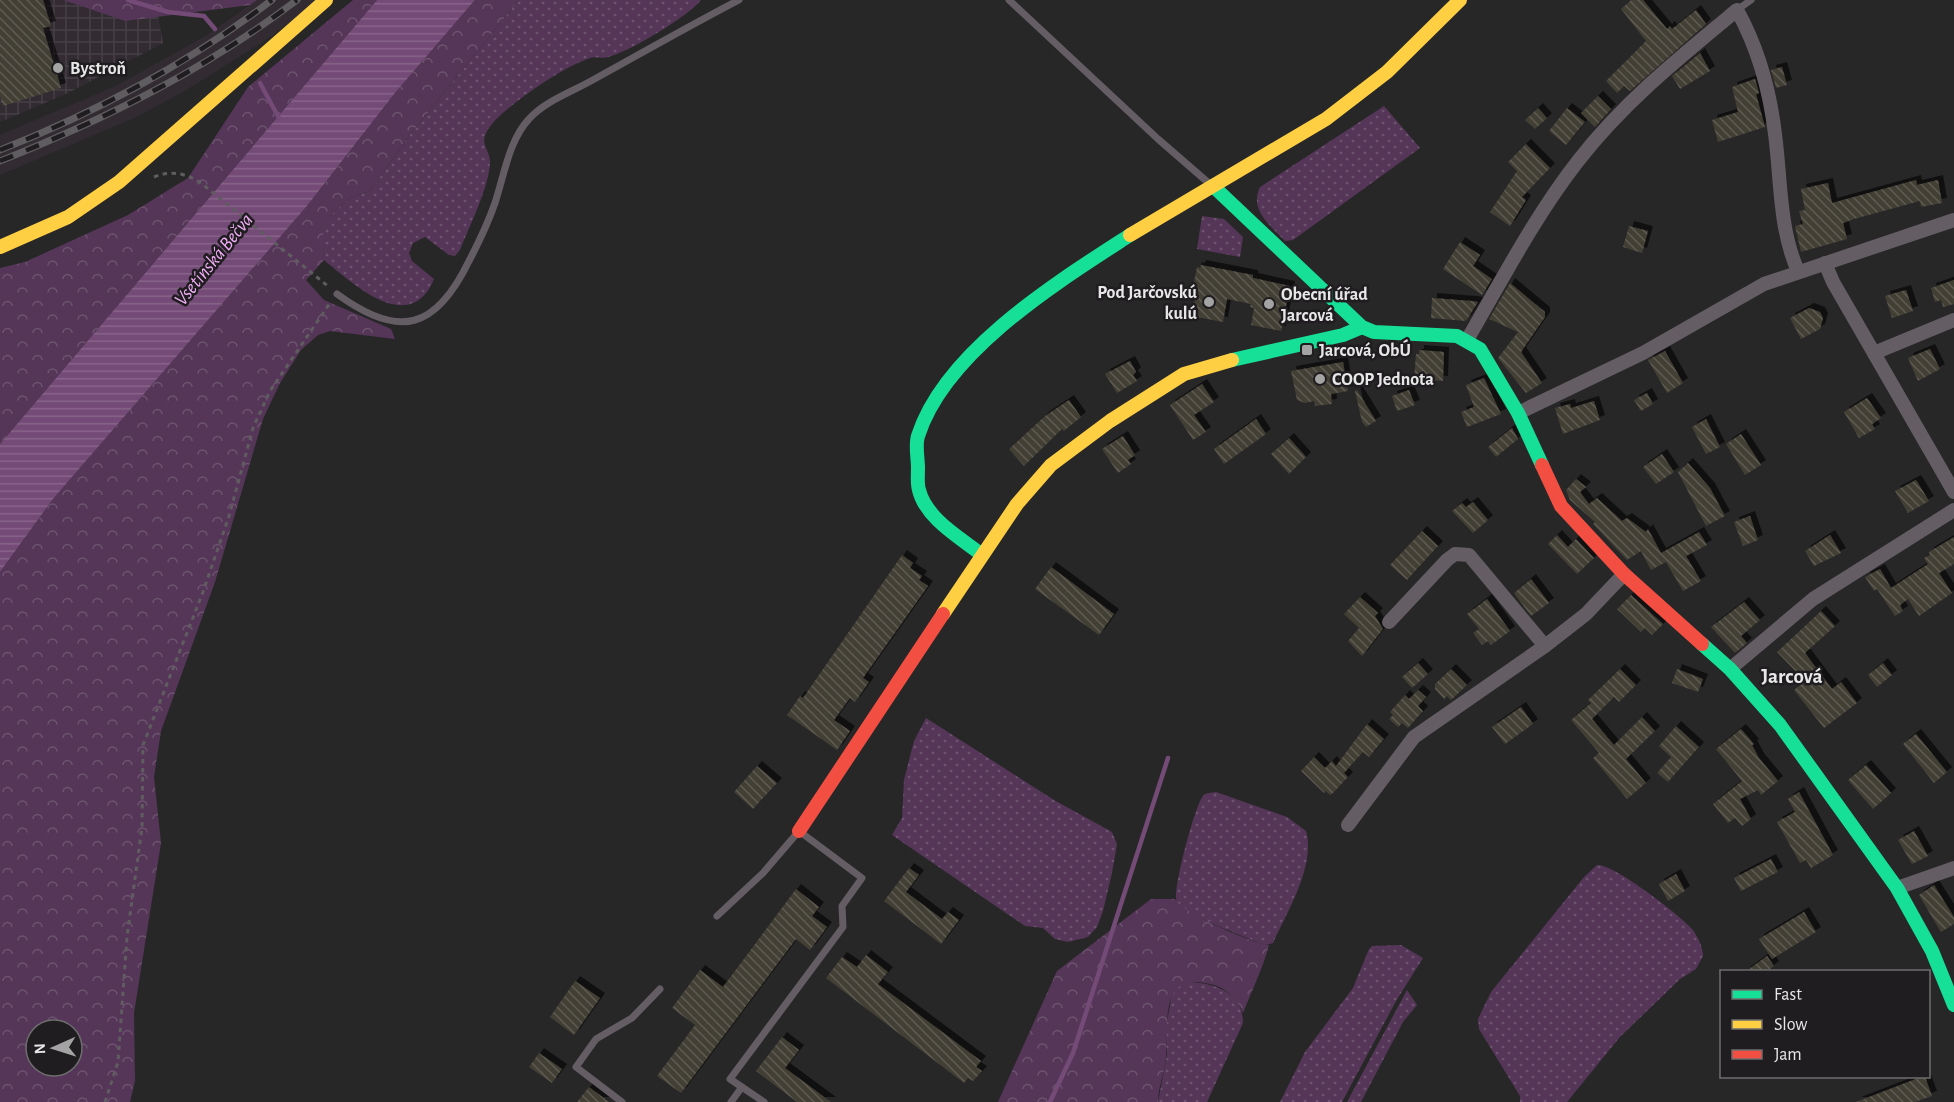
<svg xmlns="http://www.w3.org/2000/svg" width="1954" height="1102" font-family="'Alegreya Sans',sans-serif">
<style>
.built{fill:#322c32}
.industrial{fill:url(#industrial-grid)}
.green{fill:url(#green-dots)}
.forest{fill:url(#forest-crowns);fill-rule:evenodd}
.water{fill:url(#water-rules)}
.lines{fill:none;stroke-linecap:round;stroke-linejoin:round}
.stream{stroke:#744a77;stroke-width:4.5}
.building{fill:url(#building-back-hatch);filter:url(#shadow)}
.path{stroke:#5f5d5f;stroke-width:3;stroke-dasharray:4.5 4.5;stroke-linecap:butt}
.lane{stroke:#645e64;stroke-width:7}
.street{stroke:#645e64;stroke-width:14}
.fast{stroke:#16e098;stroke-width:14}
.slow{stroke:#ffcf43;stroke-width:14}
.jam{stroke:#f24e42;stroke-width:14}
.rail-casing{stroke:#5f5d5f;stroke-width:7}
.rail{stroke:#1f1d1f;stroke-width:4.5;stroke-dasharray:14;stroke-linecap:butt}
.poi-dot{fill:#a5a4a5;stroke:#1f1d1f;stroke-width:2}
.labels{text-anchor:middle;stroke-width:5;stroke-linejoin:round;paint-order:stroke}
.poi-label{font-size:18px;font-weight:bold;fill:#e8e7e8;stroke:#1f1d1f;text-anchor:start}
.water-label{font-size:20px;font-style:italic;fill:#efacf5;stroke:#1f1d1f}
.quarter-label{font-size:21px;font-weight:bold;fill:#e8e7e8;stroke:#1f1d1f}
</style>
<defs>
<pattern id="industrial-grid" width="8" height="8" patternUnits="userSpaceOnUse" patternTransform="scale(1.5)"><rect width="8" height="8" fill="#322c32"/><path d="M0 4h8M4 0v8" fill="none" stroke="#464046"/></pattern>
<pattern id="green-dots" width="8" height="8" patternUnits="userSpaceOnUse" patternTransform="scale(1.5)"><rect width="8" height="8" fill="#553658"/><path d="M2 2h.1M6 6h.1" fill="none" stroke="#6d5370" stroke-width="1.8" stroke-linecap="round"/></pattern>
<pattern id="forest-crowns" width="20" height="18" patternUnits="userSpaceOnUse" patternTransform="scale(1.5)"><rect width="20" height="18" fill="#553658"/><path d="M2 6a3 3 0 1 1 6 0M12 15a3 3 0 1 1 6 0" fill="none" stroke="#6d5370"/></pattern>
<pattern id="water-rules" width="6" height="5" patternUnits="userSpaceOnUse" patternTransform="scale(1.5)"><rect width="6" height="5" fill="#744a77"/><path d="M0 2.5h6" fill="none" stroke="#88648a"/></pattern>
<pattern id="building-back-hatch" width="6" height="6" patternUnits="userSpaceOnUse" patternTransform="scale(1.5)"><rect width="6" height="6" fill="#433f35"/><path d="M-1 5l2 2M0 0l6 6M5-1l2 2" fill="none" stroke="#5e5b52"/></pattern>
<filter id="shadow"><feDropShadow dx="5" dy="-5" stdDeviation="0" flood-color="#0009"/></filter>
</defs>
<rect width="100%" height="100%" fill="#282728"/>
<path class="built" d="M257 0H318L272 36 183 92 134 118 0 175V135L118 85 207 35Z"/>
<path class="industrial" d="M0 0H63L125 21 158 16 163 43 68 93 0 122Z"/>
<g class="green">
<path d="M519 0H701C687 17 629 52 608 57 602 59 595 56 590 58 563 68 537 86 515 103 505 111 492 121 486 133 480 145 491 152 490 163 489 187 469 227 460 250L455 256 449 255 425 237 413 243 409 253 412 261 434 279C410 337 353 284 324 260L322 230 331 215 349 198 370 191 412 132Z"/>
<path d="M1384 106 1420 148 1293 240 1285 241C1270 225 1249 210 1260 187Z"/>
<path d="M1202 216 1224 219 1243 237 1240 257 1197 249Z"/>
<path d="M926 718 1054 800 1112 832 1117 844 1112 873 1103 911 1097 927 1088 937 1068 942 1055 939 1043 928 1025 926 892 835 902 818 904 780 914 741Z"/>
<path d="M1216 792 1287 817 1306 831C1316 865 1287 912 1273 943L1265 945C1248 938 1186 915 1177 903 1171 895 1195 805 1203 796 1207 792 1211 793 1216 792Z"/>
<path d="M1597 865C1614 864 1680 915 1693 930 1698 938 1703 947 1703 956L1696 969 1680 979 1619 1038 1567 1102H1520V1096L1479 1029 1478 1019 1491 992 1584 877Z"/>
<path d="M1401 945 1423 958 1396 1001 1342 1102H1280L1305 1052 1353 988 1369 949 1372 946Z"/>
<path d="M1191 982C1217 984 1243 993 1243 1023L1207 1102H1158L1167 1055 1166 1028 1172 993 1181 984Z"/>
<path d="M1407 990 1417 1005 1403 1022 1361 1102H1347Z"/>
</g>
<g class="forest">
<path d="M63 0H257L250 5 125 21Z"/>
<path d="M353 0H377L0 444V268L25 262 128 215 188 178 248 87Z"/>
<path d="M475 0H519L412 132 370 191 349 198 331 215 323 230 324 260 306 280 324 300 391 329 395 339 330 331 318 335 301 350 280 383 263 419 215 582 161 731 154 777 161 843 134 1013 135 1081 130 1102H0V572L53 499 307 206 395 93ZM36 1030H72V1066H36Z"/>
<path d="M1151 899H1175C1182 913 1252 943 1269 945 1263 968 1252 990 1243 1013 1237 999 1226 987 1210 984 1158 971 1169 1023 1166 1057 1165 1072 1158 1087 1158 1102H998L1057 971Z"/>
</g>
<path class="water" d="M377 0H475L395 93 307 206 53 499 0 572V444Z"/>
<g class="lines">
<g class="stream">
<path d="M128 0 168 12 204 16 215 29"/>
<path d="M260 83 280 120"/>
<path d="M1050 1102 1073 1053 1168 758"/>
</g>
</g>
<g class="building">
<path d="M0 0H43L51 26 43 28 61 88 3 106 0 96Z"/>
<path d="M1631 0H1643L1667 29 1670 26 1672 29 1696 10 1706 24 1630 91 1624 86 1617 93 1606 81 1646 41 1621 9Z"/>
<path d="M1700 53 1710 71 1680 89 1672 76Z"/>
<path d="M1782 67 1787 85 1776 88 1771 70Z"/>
<path d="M1755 79 1759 93 1756 94 1765 127 1718 142 1712 120 1738 112 1732 87Z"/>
<path d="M1598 96 1611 109 1595 127 1581 113Z"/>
<path d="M1538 108 1547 118 1535 129 1525 120Z"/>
<path d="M1567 108 1585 122 1566 145 1549 131Z"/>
<path d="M1526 144 1550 168 1522 197 1526 200 1510 226 1490 212 1517 171 1508 162Z"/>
<path d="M1916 180 1917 185 1938 180 1942 203 1921 207 1920 201 1854 219 1843 223 1847 239 1801 252 1795 226 1803 224 1799 211 1805 210 1801 189 1828 183 1832 203Z"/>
<path d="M1629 226 1648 231 1642 253 1623 247Z"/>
<path d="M1460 242 1480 255 1473 266 1492 279 1482 295 1443 269Z"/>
<path d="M1201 265 1253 275V278L1290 286 1281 331 1251 325 1254 308 1250 307 1251 304 1227 299 1223 322 1192 316 1196 293 1192 292 1197 267 1200 268Z"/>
<path d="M1954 280V304L1943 307 1941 300 1935 302 1931 288Z"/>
<path d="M1510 283 1545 312V317L1521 352 1542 383 1526 393 1498 358 1518 332 1489 319Z"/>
<path d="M1906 290 1913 311 1892 318 1885 296Z"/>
<path d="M1432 298 1472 301 1478 302 1466 321 1464 319 1465 321 1431 318Z"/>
<path d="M1809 308 1820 312 1823 318 1820 329 1801 339 1790 318Z"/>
<path d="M1930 349 1940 369 1918 381 1908 358Z"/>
<path d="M1419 350 1444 352 1443 381 1414 379 1416 354H1419Z"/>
<path d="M1665 351 1683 383 1667 393 1648 360Z"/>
<path d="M1130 361 1136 372 1133 375 1137 381 1117 393 1105 374Z"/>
<path d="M1343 362 1348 391 1331 394 1332 404 1315 406 1314 401 1305 403 1297 400 1291 371Z"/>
<path d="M1484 378 1501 414 1467 427 1461 412 1474 407 1466 385Z"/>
<path d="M1202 384 1214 402 1194 415 1206 432 1193 440 1170 405Z"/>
<path d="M1357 390 1376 421 1366 427 1362 422 1355 391Z"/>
<path d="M1409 390 1415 405 1397 411 1392 396Z"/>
<path d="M1647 393 1653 404 1641 411 1634 400Z"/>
<path d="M1867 398 1881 418 1872 424 1875 429 1859 438 1844 412Z"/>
<path d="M1069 400 1081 417 1064 431 1062 429 1024 466 1009 449 1045 416Z"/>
<path d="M1594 401 1600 420 1563 434 1555 408 1570 404 1571 408Z"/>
<path d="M1256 419 1266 434 1224 464 1214 449Z"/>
<path d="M1706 419 1720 447 1706 454 1692 427Z"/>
<path d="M1512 428 1518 439 1496 457 1488 447Z"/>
<path d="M1741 434 1761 465 1745 475 1726 444Z"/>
<path d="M1123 436 1135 455 1128 460 1131 464 1118 473 1102 449Z"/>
<path d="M1289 438 1306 457 1289 474 1271 454Z"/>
<path d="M1662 454 1674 472 1656 484 1643 467Z"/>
<path d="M1688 463 1710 488 1725 516 1706 526 1678 472Z"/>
<path d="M1576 479 1586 487 1580 492 1589 504 1597 498 1622 521 1627 518 1646 532 1648 529 1661 553 1699 532 1707 545 1686 556 1701 581 1683 591 1666 562 1651 570 1641 551 1627 560 1593 524 1595 522 1570 500 1566 490Z"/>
<path d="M1916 480 1929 501 1908 513 1895 491Z"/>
<path d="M1473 502 1488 520 1473 533 1452 511 1462 503 1466 507Z"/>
<path d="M1750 516 1758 540 1743 546 1734 522Z"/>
<path d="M1422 531 1438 546 1407 580 1390 565Z"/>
<path d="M1557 535 1568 547 1576 539 1594 558 1577 574 1548 544Z"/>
<path d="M1830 535 1841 553 1814 566 1805 551Z"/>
<path d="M1954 537V564L1939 573 1952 593 1919 616 1908 599 1900 605 1903 611 1895 616 1877 589 1874 591 1865 577 1880 569 1891 588 1928 564 1924 558 1930 555 1929 552Z"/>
<path d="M902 555 913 563 910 568 922 576 919 580 928 586 863 678 869 682 855 702 850 698 834 720 850 731 837 750 787 715 800 696 803 698Z"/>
<path d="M1051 567 1114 614 1099 635 1035 589Z"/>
<path d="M1531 579 1549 603 1531 616 1514 593Z"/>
<path d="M1631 595 1663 624 1652 635 1645 628 1641 632 1617 609Z"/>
<path d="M1360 597 1378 613 1375 616 1383 629 1362 656 1348 641 1359 628 1344 614Z"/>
<path d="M1487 599 1510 631 1491 645 1488 641 1482 645 1473 633 1479 629 1467 614Z"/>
<path d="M1744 602 1760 620 1741 636 1747 643 1735 653 1711 627Z"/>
<path d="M1821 611 1835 626 1805 653 1832 689 1841 682 1857 703 1824 728 1794 690 1805 681 1777 652Z"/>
<path d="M1418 663 1428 674 1412 688 1402 677Z"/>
<path d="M1883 663 1892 675 1877 687 1868 675Z"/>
<path d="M1451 669 1467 685 1451 700 1447 696 1444 699 1435 689V684Z"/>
<path d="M1620 669 1636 685 1619 702 1614 697 1592 719 1614 745 1642 717 1655 731 1626 759 1646 783 1627 799 1593 758 1599 753 1571 720 1591 703 1588 700Z"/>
<path d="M1677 669 1703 679 1698 692 1672 683Z"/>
<path d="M1418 690 1426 697 1418 706 1423 711 1408 728 1402 723 1398 727 1389 719 1393 715 1390 712 1405 695 1409 699Z"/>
<path d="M1521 707 1533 724 1505 744 1492 727Z"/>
<path d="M1367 724 1384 739 1369 757 1363 752 1344 773 1348 777 1333 793 1330 795 1326 791 1324 793 1301 771 1314 757 1325 768 1332 761 1336 766Z"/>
<path d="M1676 726 1699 747 1668 782 1657 773 1671 757 1659 746Z"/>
<path d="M1741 729 1754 744 1752 745 1759 758 1778 781 1761 795 1758 790 1740 799 1751 819 1742 826 1735 818 1728 823 1713 804 1742 781 1716 749Z"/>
<path d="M1916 734 1947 772 1934 783 1903 744Z"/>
<path d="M1866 765 1891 793 1873 809 1848 780Z"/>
<path d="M757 766 777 783 753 809 734 792Z"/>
<path d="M1799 792 1833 855 1811 868 1806 860 1800 863 1777 822 1795 812 1788 799Z"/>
<path d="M1914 831 1928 856 1912 864 1898 840Z"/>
<path d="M1771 859 1778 872 1741 891 1734 878Z"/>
<path d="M909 868 919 875 906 892 942 919 948 912 959 920 941 944 884 901Z"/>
<path d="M1676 874 1685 891 1668 901 1659 884Z"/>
<path d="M1934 885 1954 917V924L1941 932 1919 895Z"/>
<path d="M796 889 819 907 812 916 827 927 810 950 796 939 681 1093 657 1076 695 1025 672 1008 700 970 723 987Z"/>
<path d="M1804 912 1816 932 1772 959 1759 939Z"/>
<path d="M866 955 888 972 878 984 981 1061 976 1067 982 1071 973 1081 968 1078 964 1083 826 978 842 957 857 967Z"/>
<path d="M1767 956 1774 966 1766 972H1745Z"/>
<path d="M575 981 600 998 574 1035 550 1017Z"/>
<path d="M782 1037 799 1050 785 1068 831 1102H797L756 1071Z"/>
<path d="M539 1053 562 1069 552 1083 529 1067Z"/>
<path d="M1921 1077H1925L1932 1096 1915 1102H1856Z"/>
<path d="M589 1087 609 1102H577Z"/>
</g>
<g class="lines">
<g class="path">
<path d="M154 177C171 170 185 173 201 183L329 287"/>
<path d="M105 1102 118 1062 127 937 142 827 143 745 203 592 229 516 253 428 270 391 330 303"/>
</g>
<g class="lane">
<path d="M1009 0 1158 139 1211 185"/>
<path d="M1737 10 1751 0"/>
<path d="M337 294C400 340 436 329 469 261 479 242 488 223 495 203 504 176 509 140 529 119 544 102 571 92 591 81 640 54 689 26 739 0"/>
<path d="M717 916 763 873 799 831 862 878 842 906 843 927 730 1079 764 1102"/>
<path d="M622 1102 576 1067 596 1039 632 1018 660 989"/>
<path d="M731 1102 742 1087"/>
</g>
<g class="street">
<path d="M1825 263 1833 282 1954 492"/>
<path d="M1467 340C1502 280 1535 216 1578 161 1624 102 1680 57 1737 10 1758 48 1770 92 1775 134 1781 179 1779 229 1798 271"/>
<path d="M1874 353 1954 320"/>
<path d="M1518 413 1643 353 1764 284 1954 220"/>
<path d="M1389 622 1447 560 1455 554 1469 555 1545 646"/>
<path d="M1730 669 1813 599 1954 510"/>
<path d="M1348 825 1414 737 1545 646 1586 614 1624 574"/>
<path d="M1897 888 1954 868"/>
</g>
<g class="fast">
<path d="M1213 186 1362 327 1374 332 1457 336 1480 349 1518 413 1542 465"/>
<path d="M1232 360 1343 335 1362 327"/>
<path d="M982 555C961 538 926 519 919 490 917 484 918 475 918 468 918 458 915 445 918 436 945 351 1059 281 1130 235"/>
<path d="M1702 644 1730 669 1780 725 1897 888 1932 951 1954 1005"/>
</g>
<g class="slow">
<path d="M1130 235 1326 119 1387 72 1460 0"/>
<path d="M0 247 68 217 119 182 326 0"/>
<path d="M943 614 1017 504 1051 465 1110 421 1184 374 1232 360"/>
</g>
<g class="jam">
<path d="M1542 465 1561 506 1624 574 1702 644"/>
<path d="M799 831 943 614"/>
</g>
<g class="rail-casing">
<g id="rail">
<path d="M0 150C97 112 189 63 272 0"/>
<path d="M0 161C106 119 206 69 297 0"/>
</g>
</g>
<use href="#rail" class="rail"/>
</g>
<g class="poi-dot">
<circle cx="58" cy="68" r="6"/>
<circle cx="1209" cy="302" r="6"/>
<circle cx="1269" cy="304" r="6"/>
<rect x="1301" y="344" width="12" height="12" rx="3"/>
<circle cx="1320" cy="379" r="6"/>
</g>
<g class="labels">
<g class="poi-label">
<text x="70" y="74">Bystroň</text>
<text x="1197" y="298" text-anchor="end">Pod Jarčovskú<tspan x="1197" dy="21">kulú</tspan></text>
<text x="1281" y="300">Obecní úřad<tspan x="1281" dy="21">Jarcová</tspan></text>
<text x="1319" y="356">Jarcová, ObÚ</text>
<text x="1332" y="385">COOP Jednota</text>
</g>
<g class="water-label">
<text transform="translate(213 259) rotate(-51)" y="7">Vsetínská Bečva</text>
</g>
<g class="quarter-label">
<text x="1792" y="683">Jarcová</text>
</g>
</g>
<rect x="1720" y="970" width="210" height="108" fill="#1f1d1f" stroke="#6f6e6f" stroke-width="1.5"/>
<rect x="1732" y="990" width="30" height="9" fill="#16e098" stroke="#6f6e6f" stroke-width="1.5"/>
<text x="1774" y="1000" font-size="18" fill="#e8e7e8">Fast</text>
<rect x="1732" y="1020" width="30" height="9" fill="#ffcf43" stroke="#6f6e6f" stroke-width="1.5"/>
<text x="1774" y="1030" font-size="18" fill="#e8e7e8">Slow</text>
<rect x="1732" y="1050" width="30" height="9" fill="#f24e42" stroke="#6f6e6f" stroke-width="1.5"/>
<text x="1774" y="1060" font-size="18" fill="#e8e7e8">Jam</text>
<g transform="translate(54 1048) rotate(267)"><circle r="28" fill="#1f1d1f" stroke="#6f6e6f" stroke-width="1.5"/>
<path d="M0-4.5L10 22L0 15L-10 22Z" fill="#a5a4a5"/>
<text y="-9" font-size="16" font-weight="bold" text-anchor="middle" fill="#e8e7e8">N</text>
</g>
</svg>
